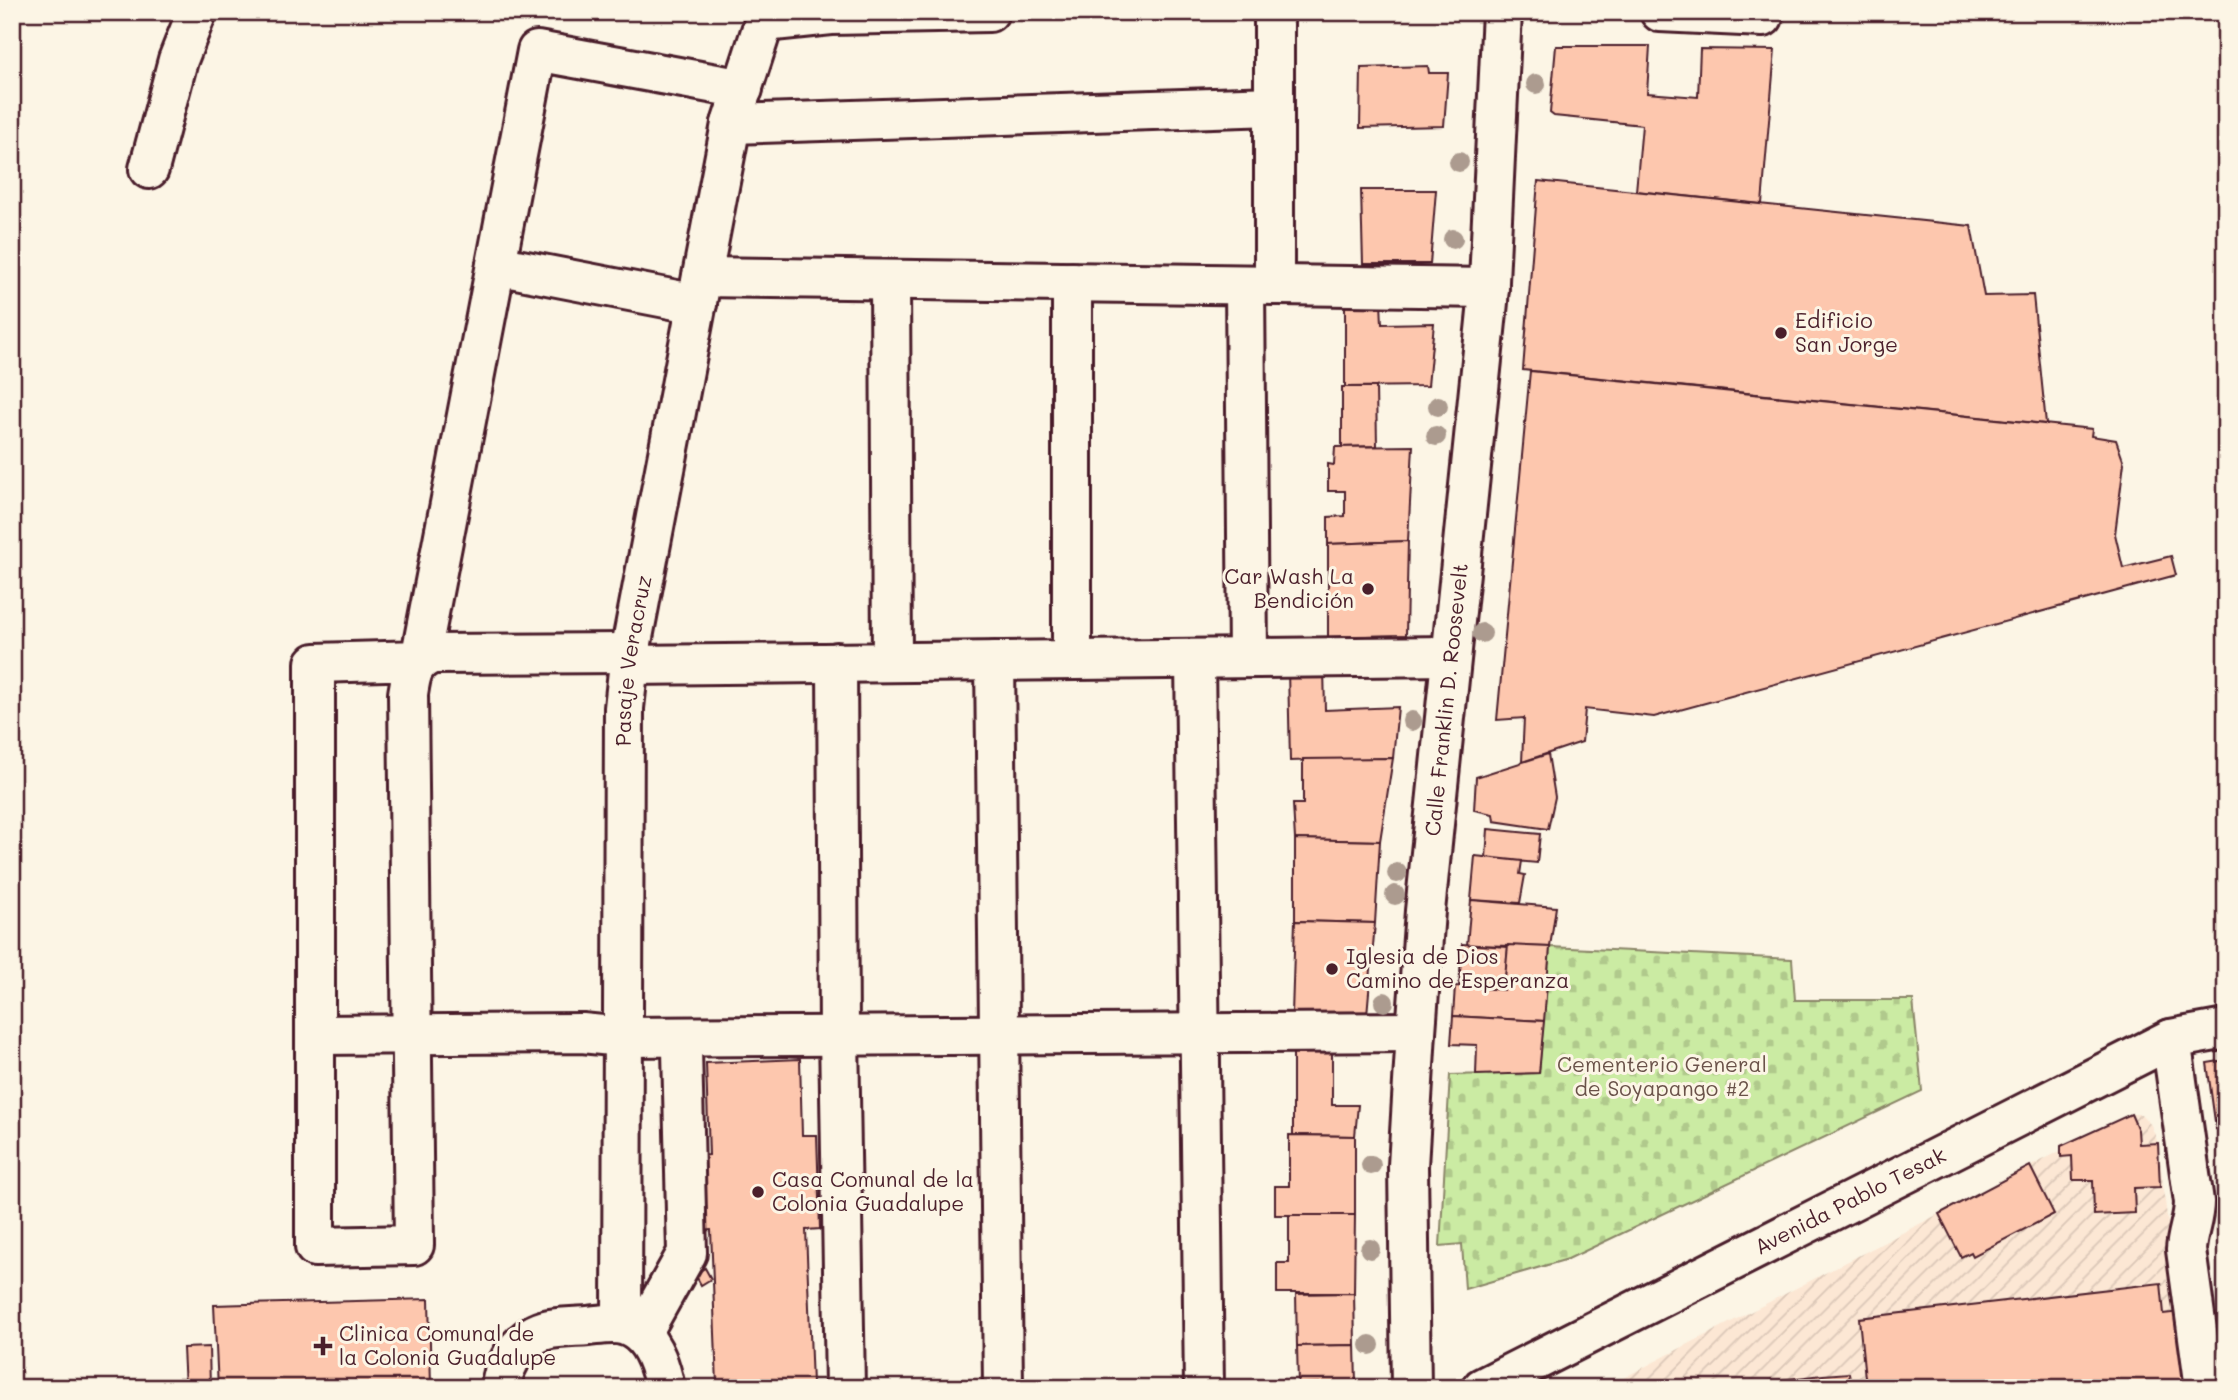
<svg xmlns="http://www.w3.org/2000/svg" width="2238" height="1400" font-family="Mali,sans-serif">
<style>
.industrial{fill:url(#industrial-furrows)}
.cemetery{fill:url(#cemetery-stones);stroke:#8a8567;stroke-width:2}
.building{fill:#fdc7ae;stroke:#4a1f2b;stroke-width:2}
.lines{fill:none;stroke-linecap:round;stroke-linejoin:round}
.minor-casing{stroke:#4a1f2b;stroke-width:44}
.major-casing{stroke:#4a1f2b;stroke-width:44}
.minor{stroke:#fcf5e5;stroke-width:38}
.major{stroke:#fcf5e5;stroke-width:38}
.tree{fill:#ac9b8f}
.poi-dot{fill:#4a1f2b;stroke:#fcf5e5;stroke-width:2.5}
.labels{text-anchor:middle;stroke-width:6;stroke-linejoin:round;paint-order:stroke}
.poi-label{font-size:21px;fill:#4a1f2b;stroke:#fcf5e5;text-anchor:start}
.street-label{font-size:21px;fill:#4a1f2b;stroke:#fcf5e5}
.park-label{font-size:21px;fill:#6a5249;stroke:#fcf5e5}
</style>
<defs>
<pattern id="industrial-furrows" width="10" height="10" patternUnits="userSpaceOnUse" patternTransform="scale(1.75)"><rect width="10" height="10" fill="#fce7d4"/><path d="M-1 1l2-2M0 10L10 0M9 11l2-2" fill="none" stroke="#dac6b6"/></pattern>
<pattern id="cemetery-stones" width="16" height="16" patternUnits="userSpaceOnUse" patternTransform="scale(1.75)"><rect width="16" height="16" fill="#cbeba3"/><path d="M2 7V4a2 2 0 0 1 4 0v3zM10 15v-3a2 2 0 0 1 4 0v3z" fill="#b0c98c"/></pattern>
</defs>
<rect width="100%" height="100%" fill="#fcf5e5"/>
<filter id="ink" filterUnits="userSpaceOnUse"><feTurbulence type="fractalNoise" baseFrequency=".0143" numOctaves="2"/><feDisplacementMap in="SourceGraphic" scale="14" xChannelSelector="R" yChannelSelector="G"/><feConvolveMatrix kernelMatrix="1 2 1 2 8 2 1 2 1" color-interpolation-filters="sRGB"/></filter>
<g filter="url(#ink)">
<path class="industrial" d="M2131 1114H2141L2151 1125 2158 1143 2188 1388H1604Z"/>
<path class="cemetery" d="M1550 947 1792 959 1795 1000H1913L1922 1091 1568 1259 1465 1289 1462 1244 1440 1246 1450 1075 1539 1073Z"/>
<g class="building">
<path d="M1556 46H1650L1647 93 1698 97 1700 49 1775 50 1762 204 1636 191 1642 125 1554 116 1550 113Z"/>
<path d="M1428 66 1429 73H1448L1444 126 1360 128 1361 68Z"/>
<path d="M1538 181 1971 226 1984 296 2033 295 2046 424 1523 370Z"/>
<path d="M1361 190H1436L1430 264H1363Z"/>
<path d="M1345 302H1381L1382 324 1434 323 1428 386 1345 387Z"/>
<path d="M1530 371 2092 429 2091 436 2116 440 2124 463 2115 534 2123 568 2171 556 2176 575 1654 717 1585 709 1582 742 1522 762 1524 718 1497 720Z"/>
<path d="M1342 387H1376L1377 446 1342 447Z"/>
<path d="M1413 446 1408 541 1328 544V517L1345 516V491H1328V464L1334 465 1335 447Z"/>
<path d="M1408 541 1406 635 1328 637V544Z"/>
<path d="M1324 668 1325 710 1398 707 1393 758 1290 761 1288 669Z"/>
<path d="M1548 754 1555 797 1548 829 1494 821 1493 814 1474 810 1476 777Z"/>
<path d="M1393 758 1380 841 1295 839 1293 804H1303V759Z"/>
<path d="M1488 829 1540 834 1537 863 1486 858Z"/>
<path d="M1295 839 1380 841 1375 923 1295 921Z"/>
<path d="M1475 856 1522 861 1520 874 1525 875 1520 903 1471 900Z"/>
<path d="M1471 900 1556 907 1550 947 1467 945Z"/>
<path d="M1295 921 1375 923 1367 1015 1292 1014Z"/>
<path d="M1462 944 1508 947 1504 990 1459 987Z"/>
<path d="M1508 945 1550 947 1544 1021 1453 1016 1455 986 1504 990Z"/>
<path d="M1453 1016 1544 1021 1539 1073 1476 1075 1477 1045 1451 1044Z"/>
<path d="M1293 1042 1332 1043V1105H1358L1355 1136 1293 1135Z"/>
<path d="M800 1059 802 1135H817L820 1229 806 1230 812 1384 717 1385 711 1230 698 1231 696 1156 709 1155 706 1063Z"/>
<path d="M2226 1060V1127L2216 1129 2207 1063Z"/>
<path d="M2131 1114 2138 1130 2139 1144 2158 1143 2160 1187 2134 1188 2135 1213 2094 1215 2093 1180H2073L2072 1156 2061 1157V1146Z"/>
<path d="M1289 1135 1355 1136V1215H1275V1186H1289Z"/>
<path d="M2030 1166 2054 1214 1973 1256 1971 1252 1961 1257 1939 1214Z"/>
<path d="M1289 1215H1355L1354 1293H1277V1263H1289Z"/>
<path d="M705 1268 711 1279 701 1285 695 1274Z"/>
<path d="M2161 1283 2164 1314 2180 1312 2188 1388H1866L1859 1318Z"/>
<path d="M1354 1293 1355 1345 1297 1346 1296 1294Z"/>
<path d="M429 1299 431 1388H218L214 1305Z"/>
<path d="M1355 1345 1356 1382 1298 1384 1297 1346Z"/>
<path d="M209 1347 210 1388H185L183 1348Z"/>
<path d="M1849 1373 1851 1388H1714L1823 1375Z"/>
</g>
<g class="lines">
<g class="minor-casing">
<g id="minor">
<path d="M1274 12V285"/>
<path d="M1660 12 1763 17"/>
<path d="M764 22 831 15 989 12"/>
<path d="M731 124 1274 106"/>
<path d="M149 169 178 60 197 12"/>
<path d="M496 265 697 304"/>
<path d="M702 277 1489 288"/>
<path d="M890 280 892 662"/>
<path d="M1072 282V660"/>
<path d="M1245 285 1248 658"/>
<path d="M630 653 432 654C412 663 411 674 408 694L414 1245 315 1247V663L420 660 537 51 743 89"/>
<path d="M1195 659 1204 1388"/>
<path d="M995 661 1003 1388"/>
<path d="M837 662 839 1035 845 1388"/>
<path d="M629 665 1450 656"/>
<path d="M315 1035 582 1033 622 1037 1416 1032"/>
<path d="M2171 1039 2194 1202C2194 1219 2187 1233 2186 1250L2205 1388"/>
<path id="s1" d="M622 1323 624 708 630 653 731 124 764 22 763 12"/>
<path d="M641 1335 687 1253 682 1050"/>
<path d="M501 1388C503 1362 523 1334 550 1329 563 1327 576 1327 588 1326 608 1324 624 1320 640 1334 655 1347 661 1369 665 1388"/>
<path id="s2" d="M1482 1388 2171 1039 2226 1029"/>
</g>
</g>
<g class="major-casing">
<g id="major">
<path id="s3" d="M1411 1388 1408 1166 1416 1032 1425 911 1488 302 1502 12"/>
</g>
</g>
<use href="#minor" class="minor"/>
<use href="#major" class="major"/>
</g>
<g class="tree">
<circle cx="1536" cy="84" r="10"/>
<circle cx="1459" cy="162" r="10"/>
<circle cx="1453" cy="239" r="10"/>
<circle cx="1438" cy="406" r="10"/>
<circle cx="1436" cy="436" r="10"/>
<circle cx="1482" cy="633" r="10"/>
<circle cx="1412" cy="721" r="10"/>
<circle cx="1397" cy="873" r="10"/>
<circle cx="1395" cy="895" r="10"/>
<circle cx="1384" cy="1002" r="10"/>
<circle cx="1371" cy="1165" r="10"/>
<circle cx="1370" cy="1249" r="10"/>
<circle cx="1370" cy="1345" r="10"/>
</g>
</g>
<g class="poi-dot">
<circle cx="1781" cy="333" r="7"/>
<circle cx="1368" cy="589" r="7"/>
<circle cx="1332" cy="969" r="7"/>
<circle cx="758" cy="1192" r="7"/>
<path d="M319.5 1335.5h7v7h7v7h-7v7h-7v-7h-7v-7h7z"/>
</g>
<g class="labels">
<g class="poi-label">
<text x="1795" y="328">Edificio<tspan x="1795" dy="24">San Jorge</tspan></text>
<text x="1354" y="584" text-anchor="end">Car Wash La<tspan x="1354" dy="24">Bendición</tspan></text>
<text x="1346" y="964">Iglesia de Dios<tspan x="1346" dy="24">Camino de Esperanza</tspan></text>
<text x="772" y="1187">Casa Comunal de la<tspan x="772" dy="24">Colonia Guadalupe</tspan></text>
<text x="339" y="1341">Clinica Comunal de<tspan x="339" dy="24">la Colonia Guadalupe</tspan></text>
</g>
<g class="street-label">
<text dy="7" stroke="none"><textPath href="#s1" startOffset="663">Pasaje Veracruz</textPath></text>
<text dy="7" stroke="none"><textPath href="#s3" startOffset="690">Calle Franklin D. Roosevelt</textPath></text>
<text dy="7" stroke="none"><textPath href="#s2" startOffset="413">Avenida Pablo Tesak</textPath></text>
</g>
<g class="park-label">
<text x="1662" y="1072">Cementerio General<tspan x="1662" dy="24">de Soyapango #2</tspan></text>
</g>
</g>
<rect width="2238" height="1400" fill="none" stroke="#fcf5e5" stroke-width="42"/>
<rect x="21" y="21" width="2196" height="1358" fill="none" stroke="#4a1f2b" stroke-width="2.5" filter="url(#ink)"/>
</svg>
